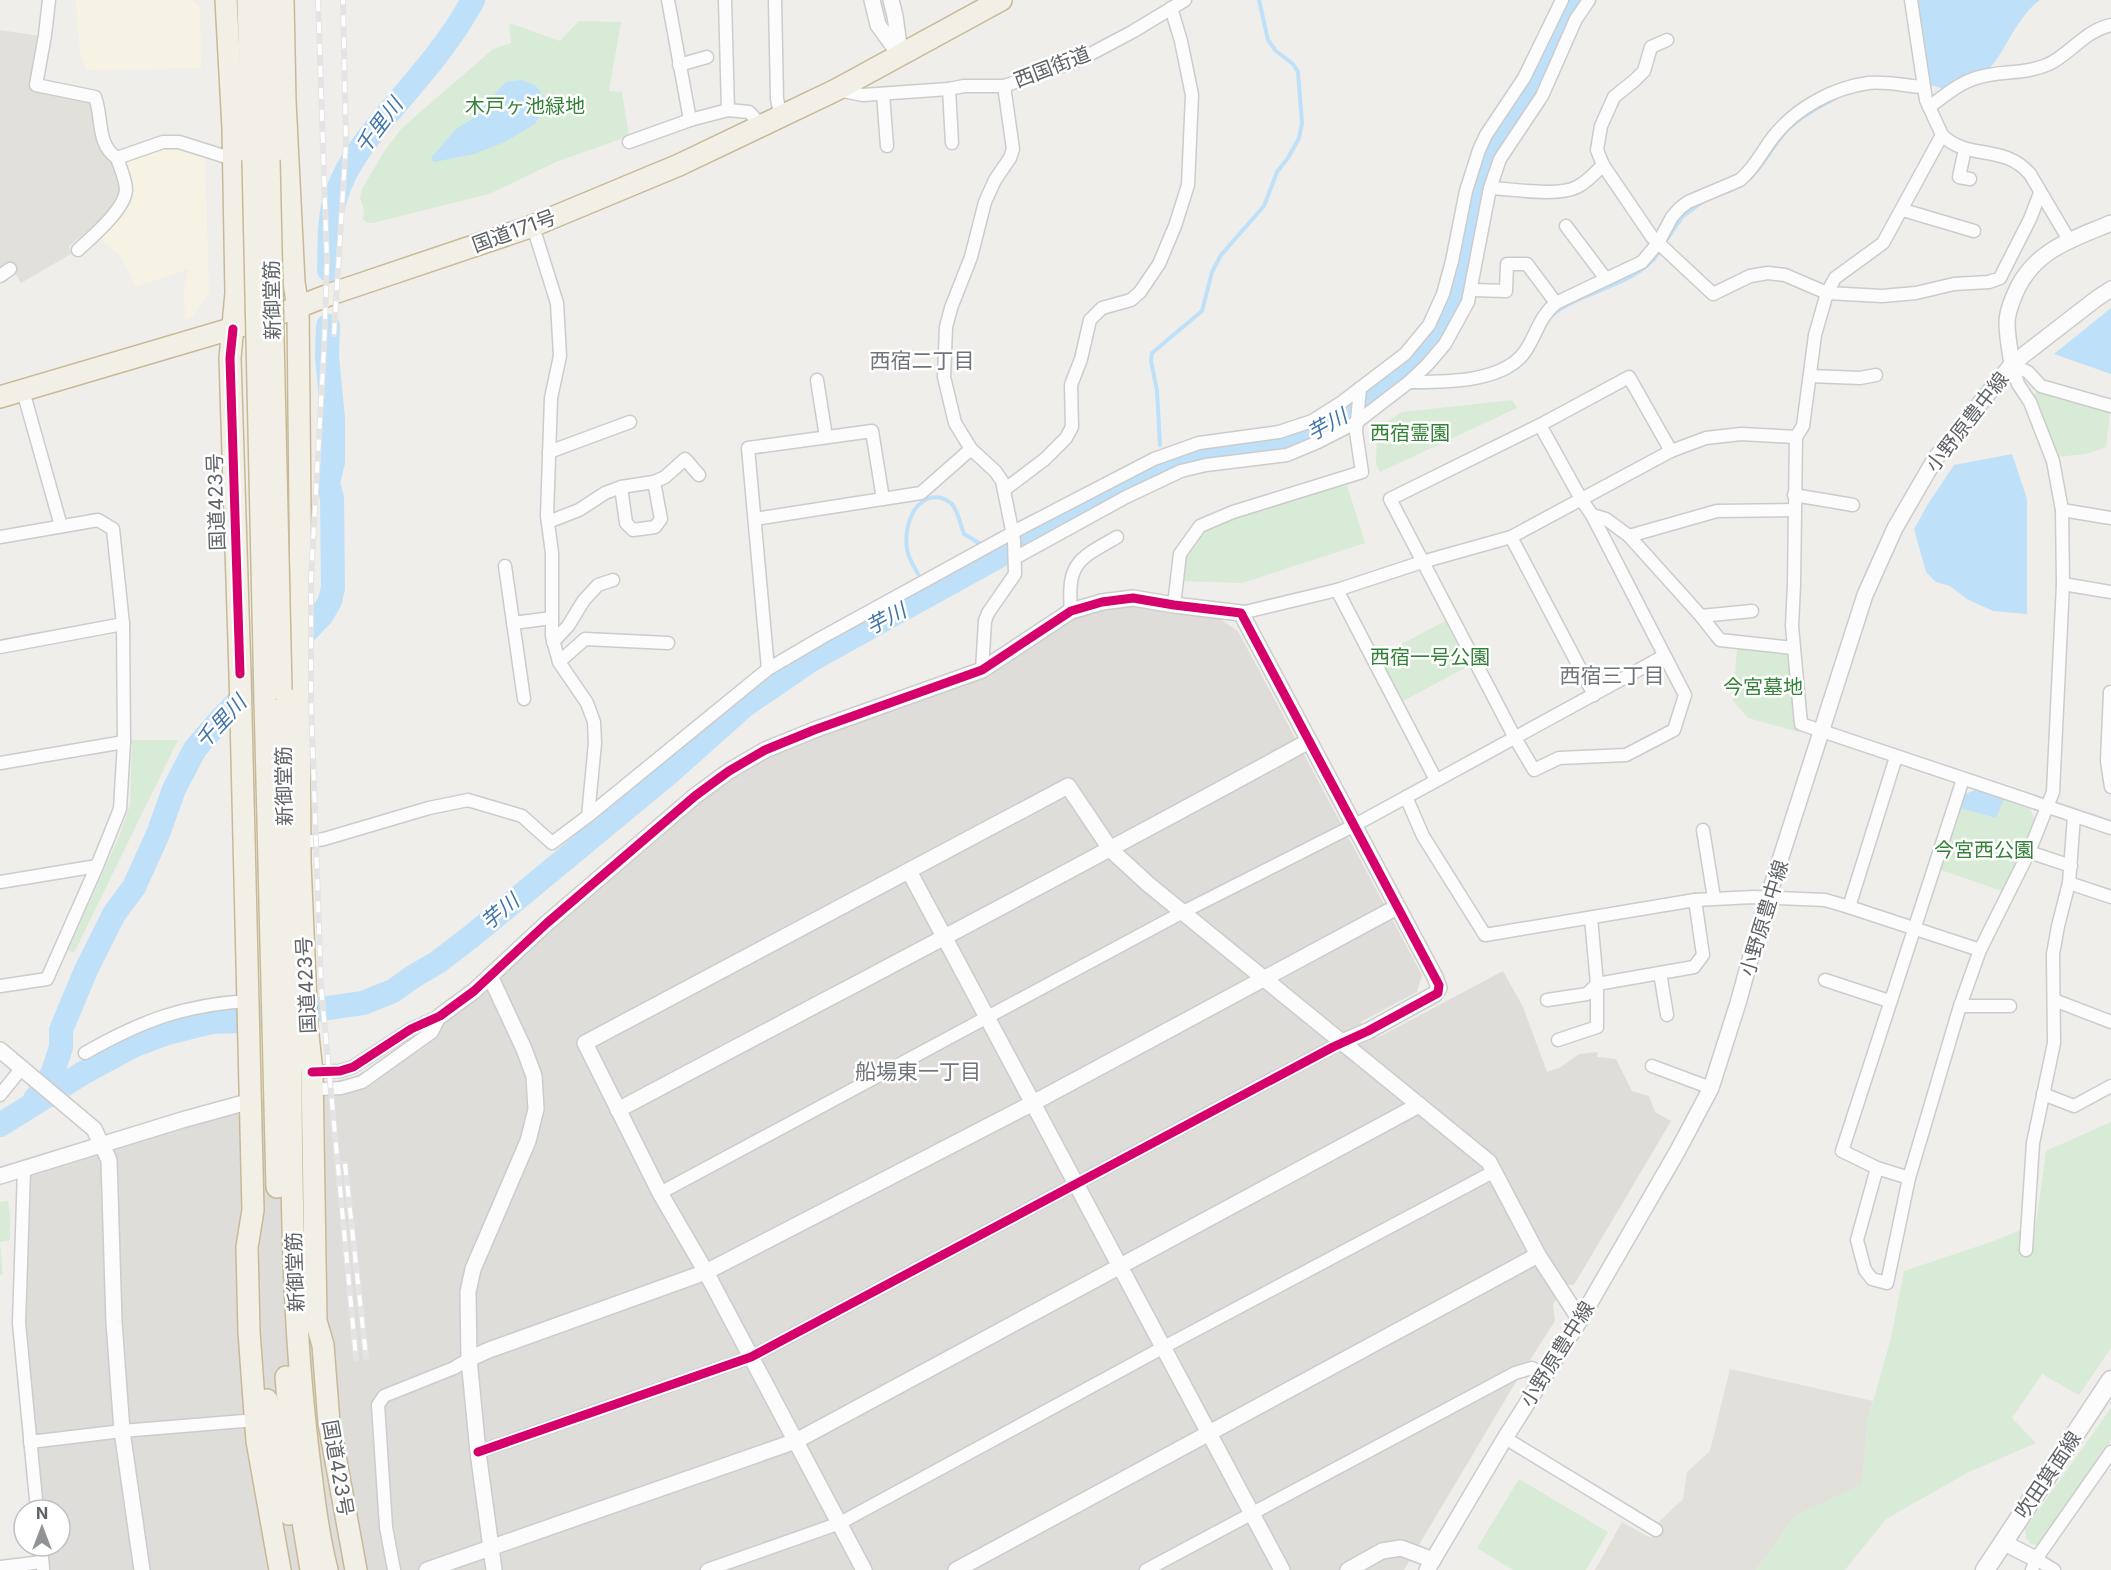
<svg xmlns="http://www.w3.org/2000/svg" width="2111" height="1570" font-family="Inter,'Noto Sans JP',sans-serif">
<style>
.commercial{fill:#f7f3e4}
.industrial{fill:#dfddda}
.education{fill:#e2e0da}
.green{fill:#d8ebd6}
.water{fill:#bfe0f9}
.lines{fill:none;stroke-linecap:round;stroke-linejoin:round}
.stream{stroke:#bfe0f9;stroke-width:4}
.river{stroke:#bfe0f9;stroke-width:24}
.minor-casing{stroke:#cbcccc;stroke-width:15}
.tertiary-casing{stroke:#cbcccc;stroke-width:18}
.secondary-casing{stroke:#cacacb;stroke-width:21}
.trunk-casing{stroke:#c8b996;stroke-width:24}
.minor{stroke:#fdfcfc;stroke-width:12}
.tertiary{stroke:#fdfcfc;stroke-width:15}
.secondary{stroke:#fdfcfc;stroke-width:18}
.trunk{stroke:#f2f0e6;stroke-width:21}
.rail-casing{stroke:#e4e4e4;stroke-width:6}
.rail{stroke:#fff;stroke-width:4;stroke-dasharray:11;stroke-linecap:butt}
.trunk-bridge-casing{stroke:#c8b996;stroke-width:24;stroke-linecap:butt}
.trunk-bridge{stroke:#f2f0e6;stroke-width:21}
.cycleway-casing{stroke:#fff;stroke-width:13}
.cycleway{stroke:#d6006c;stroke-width:9}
.labels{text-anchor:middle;stroke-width:5;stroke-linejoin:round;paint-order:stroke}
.street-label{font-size:20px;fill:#5f6368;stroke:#fff}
.park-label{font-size:20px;fill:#348238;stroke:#fff}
.water-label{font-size:21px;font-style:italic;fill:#4174aa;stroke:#fff}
.neighbourhood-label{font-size:21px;fill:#70757a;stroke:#fff}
</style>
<rect width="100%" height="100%" fill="#efeeea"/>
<g class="commercial">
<path d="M76 0H192L200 8 201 68 86 70 80 53Z"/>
<path d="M170 148 185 149 205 156 209 293 192 317 185 319 184 290 189 269 136 287 122 258 100 238H97L122 161Z"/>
</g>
<path class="industrial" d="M1102 602 1174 605 1220 619 1238 631 1422 975 1417 992 1361 1022 1377 1038 1503 971 1523 1007 1547 1072 1561 1067 1579 1054 1598 1052 1597 1057 1616 1059 1632 1091 1649 1096 1655 1112 1671 1121 1574 1285H1564L1553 1305 1555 1321 1517 1380 1404 1570H43L41 1546H60V1510H37L19 1323 24 1170 251 1101 353 1077 365 1071 440 1016 740 764 982 670 1071 611Z"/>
<g class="education">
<path d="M0 30 40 36 33 89 92 101 97 137 106 158 113 160 122 189 111 212 69 246 71 254 21 283 13 270 0 272Z"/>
<path d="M1730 1369 1873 1401 1868 1419 1862 1485 1795 1516 1756 1570H1595L1622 1522 1651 1538 1659 1522 1683 1499 1687 1472 1710 1451Z"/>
</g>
<g class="green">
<path d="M579 21 621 22 609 91 622 92 629 136 556 162 489 194 373 223H367L363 219 364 209 360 198 362 189 383 153 402 128 493 49 511 43 509 23 560 41Z"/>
<path d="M2038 390 2110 413 2106 447 2086 454 2056 457 2032 397Z"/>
<path d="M1512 400 1517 408 1380 472 1376 464 1377 428 1402 412Z"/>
<path d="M1347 485 1365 543 1242 583 1177 581 1180 554 1200 526 1233 512Z"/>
<path d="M1445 621 1469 666 1403 701 1379 656Z"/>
<path d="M1737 648 1790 655 1794 711 1799 732 1748 718 1733 701Z"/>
<path d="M132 740H178L74 953 68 950 120 834 130 805Z"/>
<path d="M2004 799 2030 809 2035 820 2031 833 2002 891 1941 870 1959 808 1996 818Z"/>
<path d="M2111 1122V1348L2079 1395 2042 1374 2012 1418 2036 1443 1967 1473 1886 1519 1845 1570H1756L1795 1516 1862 1484 1868 1419 1891 1338 1904 1271 1991 1242 2036 1224 2046 1151Z"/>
<path d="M8 1201 10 1215V1240L0 1242 3 1275H0V1202Z"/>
<path d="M2111 1408V1441L2038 1545 2031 1544 2026 1538 2025 1529Z"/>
<path d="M1519 1479 1608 1532 1586 1570H1513L1477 1548Z"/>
</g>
<g class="water">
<path d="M1916 0H2040C2015 18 2007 51 1986 72L1941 95V88L1930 85Z"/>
<path d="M522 80 536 86 544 97 542 110 535 124 505 142 474 154 434 162 431 158 456 129 472 119 506 82Z"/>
<path d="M2111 308V374L2054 354Z"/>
<path d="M2012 454 2027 499V614L1993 611 1967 599 1950 586 1936 582 1926 572 1914 529 1928 504 1954 465Z"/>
<path d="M1975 790 2004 799 1996 818 1959 808 1963 795Z"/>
</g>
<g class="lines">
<g class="stream">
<path d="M1727 192C1759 179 1766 154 1787 130 1801 116 1821 106 1837 97"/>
<path d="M1667 239 1682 217 1701 203"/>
<path d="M1551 316C1581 290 1638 286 1659 252"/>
<path d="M1489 380C1509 375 1525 366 1534 347"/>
<path d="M1412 388 1443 387"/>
<path d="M1160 445 1157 391 1151 361 1152 353 1202 311 1212 272 1221 255 1264 206 1277 172 1288 158 1299 138 1302 123 1298 72 1293 64 1276 51 1268 40 1259 0"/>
<path d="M1161 464 1162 470"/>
<path d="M1000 552 1004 553"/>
<path d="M918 574C914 566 908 558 907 549 904 529 912 499 935 497 942 497 947 500 952 504 959 513 960 524 964 534L979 543"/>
<path d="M925 588 928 596"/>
</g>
<g class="river">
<path d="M329 270C330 246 328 220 336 196 346 164 368 137 390 111 420 76 451 41 473 0"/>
<path d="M35 1099 48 1082 54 1069 61 1047V1030L86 970 114 914 134 887 158 834 174 789 195 749 220 720 321 616 330 601 333 588 332 498 328 483 333 462V418L327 357 328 326"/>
<path d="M0 1125 83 1073 135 1045 167 1033 211 1022 239 1021 363 1003 393 991 414 976 438 962 473 935 669 773 744 706 811 660 1010 550 1162 470 1197 458 1268 449 1297 441 1321 431 1353 411 1421 358 1445 325 1458 293 1480 188 1491 157 1504 133 1539 81 1563 23 1577 0"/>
</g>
<g class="minor-casing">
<g id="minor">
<path d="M49 0 45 35 36 85 95 97C103 118 96 144 117 158L163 142H179L233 159"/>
<path d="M668 0 690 120"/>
<path d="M725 0 728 110"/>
<path d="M775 0 777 99 781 117"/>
<path d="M1911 0 1926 100 1942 135 1883 243 1835 278 1827 293 1815 335 1803 426 1796 437 1794 585 1792 626 1801 724 2111 828"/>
<path d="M1667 40 1651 47 1644 71 1635 80 1614 97 1601 126 1597 150 1603 165 1652 237 1713 294 1750 276 1768 273 1785 275 1827 293 1882 296 1916 293 1954 284 1989 282 2000 278 2030 219 2040 193"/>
<path d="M679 65 707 57"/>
<path d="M949 89 952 143"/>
<path d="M838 90 863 95 949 89 964 86H1004L1081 59 1132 32 1185 0"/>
<path d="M883 94 887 146"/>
<path d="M1929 107C1943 97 1959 83 1976 78 1999 70 2024 75 2049 64 2071 53 2086 30 2111 25"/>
<path d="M1942 135C1968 161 2003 143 2030 174L2069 240"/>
<path d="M629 142 690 120 728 110 749 112 762 126"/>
<path d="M1965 149 1959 177 1970 179"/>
<path d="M1490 188C1513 189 1557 197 1577 187 1587 182 1595 173 1603 165"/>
<path d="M1903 210 1974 231"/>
<path d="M1566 226 1606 279"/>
<path d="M78 250C92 237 125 209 126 190 126 180 120 167 117 158"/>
<path d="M0 276 10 269"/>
<path d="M1472 290 1506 291 1507 264H1527L1556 303"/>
<path d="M2012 364 2028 372 2041 386 2111 406"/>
<path d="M1810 376 1860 378 1876 375"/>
<path d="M817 380 826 437"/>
<path d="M1409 382C1444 382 1505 383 1526 350 1537 333 1540 316 1556 303L1642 262 1658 243 1672 217 1680 208 1688 202 1740 180C1755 168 1762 151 1774 136 1796 108 1833 88 1868 83 1886 81 1906 86 1923 87"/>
<path d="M23 391 61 526"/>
<path d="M1540 425 1581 499 1592 515 1685 695 1674 730 1626 755 1559 758 1534 770 1515 738 1390 499 1540 425 1629 377 1671 451"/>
<path d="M549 452 630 422"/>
<path d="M621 487 626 523 633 530 655 527 661 519 654 482"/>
<path d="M1004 490 1045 459 1066 438 1072 427 1071 385 1081 359 1090 320 1102 308 1131 300 1140 292 1159 264 1175 226 1188 185 1192 95 1181 41 1171 8"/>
<path d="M1794 495 1853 505"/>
<path d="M2062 510 2111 518"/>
<path d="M1592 515 1606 519 1629 536 1701 616 1720 640 1793 648"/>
<path d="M755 519 921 493 971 449"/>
<path d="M548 522 579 510 605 493 621 487 654 482 665 477 685 459 699 475"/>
<path d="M1629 536 1717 511 1794 510"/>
<path d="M0 537 98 520 113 529 123 624 124 742 120 809 97 866 47 979 0 986"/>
<path d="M1511 537 1594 695"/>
<path d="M1015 558 1126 497 1181 471 1206 465 1287 455 1318 442 1357 422 1409 382 1427 365 1445 344 1468 302 1490 188 1500 159 1542 96 1576 19 1589 0"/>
<path d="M505 566 524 699"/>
<path d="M2063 584 2111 592"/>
<path d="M1337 590 1436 780"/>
<path d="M1174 605 1180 554 1200 526 1233 512 1362 472 1356 432 1360 388"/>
<path d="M1071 611C1067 563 1078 559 1117 537"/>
<path d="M1241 613 1337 590 1422 562 1511 537 1671 451 1706 438 1741 434 1796 437"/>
<path d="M1701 616 1752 611"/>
<path d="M513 623 552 618"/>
<path d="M553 642 568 626 584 600 598 585 613 580"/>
<path d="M0 647 123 624"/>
<path d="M559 662 585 639 668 643"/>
<path d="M768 669 748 448 872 431 883 499"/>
<path d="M982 670 985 621 988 613 1015 574 1014 540 1002 481 995 471 971 449 955 423 944 377 946 327 951 308 971 257 985 202 995 180 1010 158 1013 149 1004 86"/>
<path d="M2110 692 2107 761 2111 787"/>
<path d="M0 763 124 742"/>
<path d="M1406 797 1423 836 1485 935 1695 900 1753 897 1825 900 1849 907 1980 950"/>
<path d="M588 816 768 669 819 639 1023 527 1154 459 1199 443 1279 432 1312 421 1342 402 1405 354 1429 325 1443 294 1452 261 1466 191 1479 150 1486 135 1524 78 1562 0"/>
<path d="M1703 830 1714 898"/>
<path d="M300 843 324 839 429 808 468 800 522 816 552 843 588 816 595 743 594 722 587 703 559 662 552 636V553L547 516 551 398 560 356 557 303 535 233 530 227"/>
<path d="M2029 852 2071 866"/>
<path d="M0 882 97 866"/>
<path d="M2069 883 2111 897"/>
<path d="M1849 907 1896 757"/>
<path d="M1660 973 1667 1015"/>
<path d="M1825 980 1889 1001"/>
<path d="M1547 1000 1587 994 1597 984 1694 967 1703 955 1695 900"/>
<path d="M2054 1000 2111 1022"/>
<path d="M1960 1006H2010"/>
<path d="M1558 1040 1597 1027V984L1591 918"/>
<path d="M85 1053C141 1021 183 1005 248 1001"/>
<path d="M1652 1066 1711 1088"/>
<path d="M312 1072 340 1071 353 1067 411 1029 440 1016"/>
<path d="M312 1093 321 1089 341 1088 362 1082 432 1032 440 1016"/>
<path d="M2043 1094 2074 1106 2111 1086"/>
<path d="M0 1095 21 1069"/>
<path d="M1877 1168 1857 1240 1865 1270 1872 1279 1887 1283 1909 1178 1960 1006 1980 950 2029 852 2053 792 2063 584 2062 510 2053 461 2030 402 2018 384 2012 364"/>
<path d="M24 1170 19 1323 37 1510"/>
<path d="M1909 1178 1877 1168 1842 1151 1963 779"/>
<path d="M660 1193 1183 912 1355 825 1664 656"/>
<path d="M2026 1250 2033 1143 2054 1043 2053 954 2058 926 2069 883 2074 816"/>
<path d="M1505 1438 1656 1530"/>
<path d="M30 1442 122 1431 256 1420"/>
<path d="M478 1452 751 1357 1342 1042"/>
<path d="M41 1546 43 1569"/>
<path d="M2036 1559 2054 1570"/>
<path d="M0 1567 42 1562"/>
<path d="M394 1570 386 1527 378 1405 384 1396 454 1368 469 1359"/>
<path d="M707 1570 840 1523 1164 1347 1493 1172"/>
<path d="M1146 1570 1515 1373 1532 1368 1545 1375"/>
<path d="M2032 1570 2036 1559 2111 1452"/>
</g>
</g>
<g class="tertiary-casing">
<g id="tertiary">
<path d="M872 0 878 25 900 55"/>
<path d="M891 0 895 16 900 53"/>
<path d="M2012 364C2010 351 2007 336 2007 323 2007 311 2013 298 2018 287 2038 249 2073 239 2111 223"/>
<path d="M909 871 1282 1570"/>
<path d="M490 976 524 1049 534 1076 536 1109 528 1141 473 1269 468 1292 469 1359 478 1452 494 1570"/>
<path d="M440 1016 474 991 547 923 695 796 729 771 765 750 814 730 982 670 1071 611 1102 602 1133 598 1174 605 1241 613 1435 977 1439 988 1435 994 1368 1031 1342 1042"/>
<path d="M0 1050 94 1129 109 1160 114 1322 122 1431 142 1570"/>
<path d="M618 1110C849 987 1080 867 1309 741"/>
<path d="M0 1176 182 1120 251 1101"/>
<path d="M469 1359 489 1350 706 1272 1033 1103 1397 907"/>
<path d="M2004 1541 2014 1548 2036 1559"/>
<path d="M427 1570 796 1441 1419 1105"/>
<path d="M864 1570 706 1272 660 1193 585 1043 1068 786 1111 850 1148 884 1489 1162 1538 1255 1580 1320"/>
<path d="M956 1570 1538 1255"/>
<path d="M1348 1570 1382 1551 1401 1548 1433 1560"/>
<path d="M1427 1570 1505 1438 1580 1320 1677 1152 1711 1088 1738 1003 1763 913 1865 595 1895 528 1935 459 2012 364 2096 299 2111 289"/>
</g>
</g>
<g class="secondary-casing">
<path id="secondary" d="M1985 1570 2111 1380"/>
</g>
<g class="trunk-casing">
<g id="trunk">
<path d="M226 0 233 128 236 293 230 358 240 674 253 1210 247 1247 249 1332 257 1441 280 1570"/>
<path d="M248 0 253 160"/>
<path d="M265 0 269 160"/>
<path d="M283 0 285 101 294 282 298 308 301 611 299 661 300 862 307 1026 312 1072 316 1321 323 1345 329 1423 356 1570"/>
<path d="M285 312 334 293 530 227 679 165 836 90 1001 0"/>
<path d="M0 397 244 325"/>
<path d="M281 690C285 827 291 965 291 1102 292 1218 294 1334 308 1450 313 1490 317 1530 327 1570"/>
<path d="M265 700 277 1187"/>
<path d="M286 1377 293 1461 311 1570"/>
<path d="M267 1400 273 1446 289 1514"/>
</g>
</g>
<use href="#minor" class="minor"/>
<use href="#tertiary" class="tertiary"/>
<use href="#secondary" class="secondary"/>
<use href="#trunk" class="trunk"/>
<g class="rail-casing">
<g id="rail">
<path d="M318 0 327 262 324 349 311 578V700L321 986 356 1358"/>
<path d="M334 334 346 143 343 0"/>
<path d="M345 1164 366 1357"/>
</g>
</g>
<use href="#rail" class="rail"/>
<g class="trunk-bridge-casing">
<g id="trunk-bridge">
<path d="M253 160 265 700"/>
<path d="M269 160 281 690"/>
</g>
</g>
<use href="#trunk-bridge" class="trunk-bridge"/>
<g class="cycleway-casing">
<g id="cycleway">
<path d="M233 329 230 358 240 674"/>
<path d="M312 1072 340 1071 353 1067 411 1029 440 1016 474 991 547 923 695 796 729 771 765 750 814 730 982 670 1071 611 1102 602 1133 598 1174 605 1241 613 1439 985 1438 993 1368 1031 1333 1047 751 1357 478 1452"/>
</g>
</g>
<use href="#cycleway" class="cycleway"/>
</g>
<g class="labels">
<g class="street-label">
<text transform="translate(1052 67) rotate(-21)" y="7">西国街道</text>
<text transform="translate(514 231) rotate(-20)" y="7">国道171号</text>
<text transform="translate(272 300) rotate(-91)" y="7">新御堂筋</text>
<text transform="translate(1967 422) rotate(-52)" y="7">小野原豊中線</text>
<text transform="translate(216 502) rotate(-92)" y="7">国道423号</text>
<text transform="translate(284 786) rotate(-91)" y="7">新御堂筋</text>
<text transform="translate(1764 918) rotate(-73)" y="7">小野原豊中線</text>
<text transform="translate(306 985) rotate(-93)" y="7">国道423号</text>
<text transform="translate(295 1272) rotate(-92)" y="7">新御堂筋</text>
<text transform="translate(1557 1354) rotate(-58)" y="7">小野原豊中線</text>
<text transform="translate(338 1468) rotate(80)" y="7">国道423号</text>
<text transform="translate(2048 1475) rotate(-56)" y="7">吹田箕面線</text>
</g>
<g class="park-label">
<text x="525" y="113">木戸ヶ池緑地</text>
<text x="1410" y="440">西宿霊園</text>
<text x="1430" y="664">西宿一号公園</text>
<text x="1763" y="694">今宮墓地</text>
<text x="1984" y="857">今宮西公園</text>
</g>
<g class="water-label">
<text transform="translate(379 126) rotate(-53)" y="7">千里川</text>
<text transform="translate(1327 425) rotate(-29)" y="7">芋川</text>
<text transform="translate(886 619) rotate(-28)" y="7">芋川</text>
<text transform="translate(221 722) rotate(-47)" y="7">千里川</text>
<text transform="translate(500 912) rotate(-40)" y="7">芋川</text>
</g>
<g class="neighbourhood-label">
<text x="922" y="368">西宿二丁目</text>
<text x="1612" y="683">西宿三丁目</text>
<text x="918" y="1079">船場東一丁目</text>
</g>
</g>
<g transform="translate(42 1528)"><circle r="28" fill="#ffffff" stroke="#bfc1c3" stroke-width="1.5"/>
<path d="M0-4.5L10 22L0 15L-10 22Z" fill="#919496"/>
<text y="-9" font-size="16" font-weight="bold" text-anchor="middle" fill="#5f6368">N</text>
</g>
</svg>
